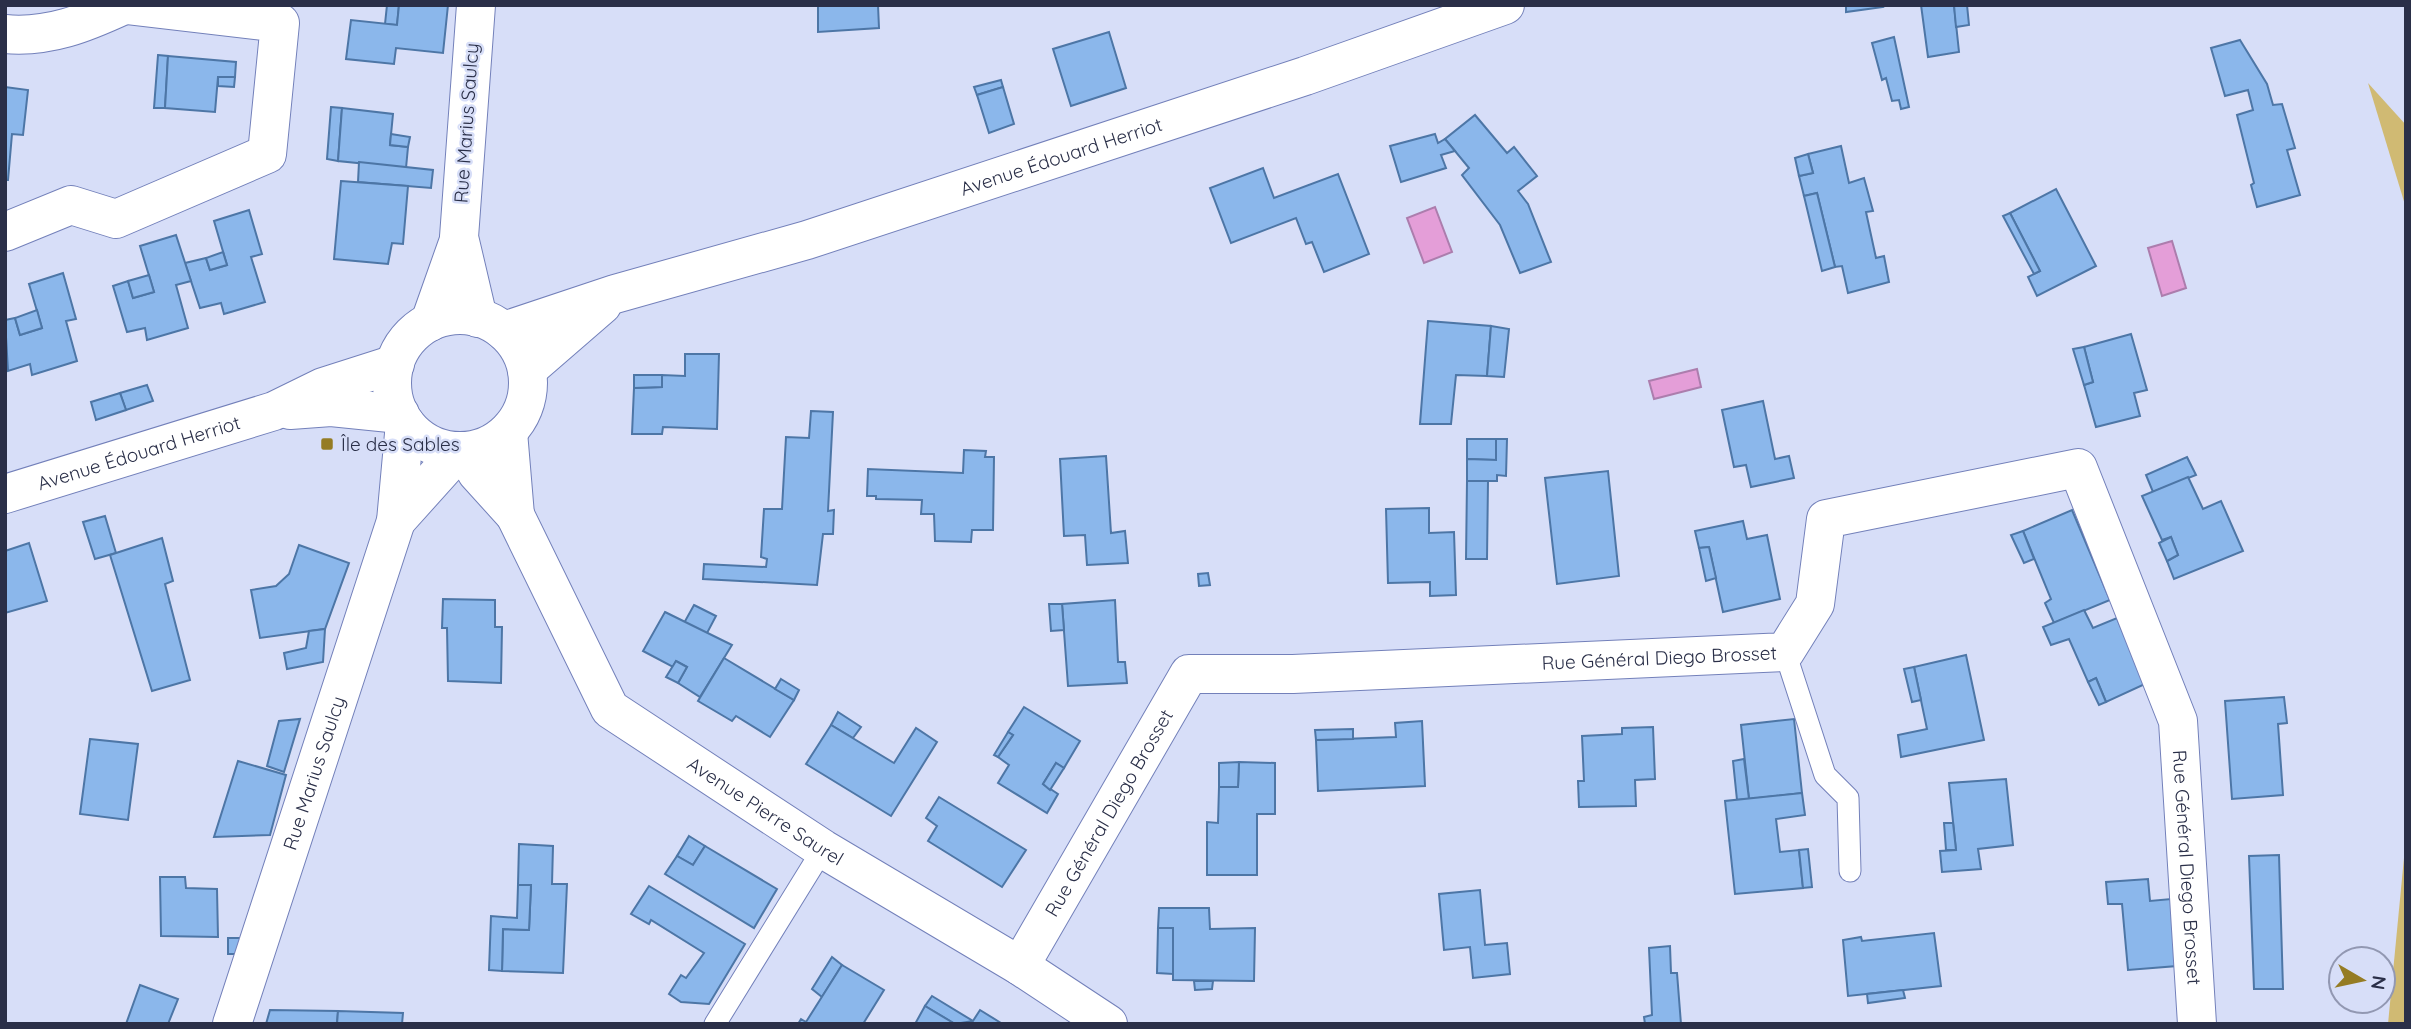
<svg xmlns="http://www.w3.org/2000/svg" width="2411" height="1029" font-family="Quicksand,sans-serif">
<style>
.green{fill:#d0ba73}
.water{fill:#e49ed8;stroke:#ac7dad;stroke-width:2}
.building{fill:#8bb7eb;stroke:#4d76a6;stroke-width:2}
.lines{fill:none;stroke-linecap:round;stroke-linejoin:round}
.service-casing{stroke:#7380ba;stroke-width:23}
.minor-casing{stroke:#7380ba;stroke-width:40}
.tertiary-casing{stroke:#7380ba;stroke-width:40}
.service{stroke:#fff;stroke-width:21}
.minor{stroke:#fff;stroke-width:38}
.tertiary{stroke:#fff;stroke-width:38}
.poi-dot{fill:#957c24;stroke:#d7def8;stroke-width:2.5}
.labels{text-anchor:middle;stroke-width:5;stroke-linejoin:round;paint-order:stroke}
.street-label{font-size:19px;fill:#2a2f48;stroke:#d7def8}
.poi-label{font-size:19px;fill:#2a2f48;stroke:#d7def8;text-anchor:start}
</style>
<rect width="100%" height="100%" fill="#d7def8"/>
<g class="green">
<path d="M2368 83 2406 125V208Z"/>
<path d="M2406 837V1024H2388Z"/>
</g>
<g class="water">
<path d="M1435 207 1452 252 1424 263 1407 218Z"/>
<path d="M2172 241 2186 288 2162 296 2148 248Z"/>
<path d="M1697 369 1701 387 1654 399 1649 381Z"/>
</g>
<g class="building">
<path d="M387 5H399L397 25 385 24Z"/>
<path d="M399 5H448L443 53 396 48 394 64 346 59 351 20 397 25Z"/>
<path d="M818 5H878L879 28 818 32Z"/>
<path d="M1846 5H1882L1883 7 1846 12Z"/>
<path d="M1921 5H1954L1959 52 1928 57Z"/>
<path d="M1954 5H1967L1969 25 1956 27Z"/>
<path d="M1109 32 1126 88 1071 106 1053 49Z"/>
<path d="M1894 37 1909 107 1901 109 1899 100 1892 101 1886 78 1882 80 1872 43Z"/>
<path d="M2240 40 2267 84 2273 105 2282 104 2295 148 2287 150 2300 195 2257 207 2251 185 2254 183 2237 115 2253 110 2248 90 2225 96 2211 48Z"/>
<path d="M158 55 168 56 165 108H154Z"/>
<path d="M168 56 236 62 235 77H218L215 112 165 108Z"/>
<path d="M218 77H235L234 87 218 86Z"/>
<path d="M1001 80 1003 87 977 95 974 87Z"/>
<path d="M5 87 28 90 23 135 12 134 8 180H5Z"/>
<path d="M1003 87 1014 124 989 133 977 95Z"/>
<path d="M331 107 342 108 338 161 327 159Z"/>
<path d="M342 108 393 114 390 145 408 147 406 168 338 161Z"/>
<path d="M1475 115 1507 153 1514 147 1537 176 1518 191 1528 204 1551 262 1520 273 1500 225 1462 175 1469 168 1445 139Z"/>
<path d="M391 134 410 137 408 147 390 145Z"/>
<path d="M1435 134 1438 143 1445 139 1455 151 1441 155 1446 168 1401 182 1390 146Z"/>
<path d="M1841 146 1849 183 1864 178 1873 211 1866 212 1876 258 1884 256 1889 282 1848 293 1842 266 1835 267 1817 193 1804 196 1799 176 1813 173 1808 154Z"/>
<path d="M1808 154 1813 173 1799 176 1795 158Z"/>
<path d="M359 162 433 170 431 188 358 182Z"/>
<path d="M1263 168 1274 198 1338 174 1369 254 1324 272 1312 242 1306 244 1296 218 1231 243 1210 188Z"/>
<path d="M341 181 408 186 403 244 392 243 388 264 334 259Z"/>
<path d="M2056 189 2096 266 2037 296 2028 277 2040 271 2010 213Z"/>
<path d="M1817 193 1835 267 1822 271 1804 196Z"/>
<path d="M249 210 262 254 251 257 265 302 224 314 221 303 200 308 185 263 206 258 210 270 227 265 214 221Z"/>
<path d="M2010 213 2040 271 2034 274 2003 216Z"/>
<path d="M176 235 191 281 176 285 188 328 147 340 145 328 127 332 113 286 128 281 133 298 154 292 140 246Z"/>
<path d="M223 252 227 265 210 270 206 258Z"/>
<path d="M63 273 76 319 66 321 77 361 32 375 30 364 8 371 5 320 15 318 20 335 42 328 29 284Z"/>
<path d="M149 275 154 292 133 298 128 281Z"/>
<path d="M37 310 42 328 20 335 15 318Z"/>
<path d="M1428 321 1491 326 1487 376 1456 375 1451 424H1420Z"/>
<path d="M1491 326 1509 329 1504 377 1487 376Z"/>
<path d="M2131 334 2147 390 2134 393 2140 416 2096 427 2084 385 2093 382 2084 347Z"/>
<path d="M2084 347 2093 382 2084 385 2073 349Z"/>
<path d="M685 354H719L717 429 663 427 662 434H632L634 388 662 387V375L685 376Z"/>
<path d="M634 375H662V387L634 388Z"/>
<path d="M147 385 153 401 126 410 120 393Z"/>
<path d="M120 393 126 410 96 420 91 402Z"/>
<path d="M1763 401 1775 459 1789 456 1794 478 1751 487 1746 465 1734 467 1722 410Z"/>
<path d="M811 411 833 412 828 511 834 510 833 534H823L817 585 703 579 704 564 766 567 767 559 761 557 764 509H782L786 437 809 438Z"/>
<path d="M1467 439H1496V460L1467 459Z"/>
<path d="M1496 439H1507L1506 476 1497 475V481H1467V459L1496 460Z"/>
<path d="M964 450 986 451 985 457H994L993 530H972L971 542 935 541 934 514H921L922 500 876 499V496H867L868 469 963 473Z"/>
<path d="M1106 456 1111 533 1125 531 1128 563 1087 565 1085 535 1064 536 1060 459Z"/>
<path d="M2187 457 2196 475 2153 492 2146 475Z"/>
<path d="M1608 471 1619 576 1557 584 1545 478Z"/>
<path d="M2188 477 2203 509 2221 501 2243 551 2174 579 2167 561 2178 555 2171 537 2162 540 2142 496Z"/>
<path d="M1467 481H1488L1487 559H1466Z"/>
<path d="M1429 508V533L1454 532 1456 595 1430 596V582L1388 583 1386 509Z"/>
<path d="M2072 510 2110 600 2054 623 2045 603 2051 599 2023 531Z"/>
<path d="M105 516 116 553 95 559 83 522Z"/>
<path d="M1743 521 1747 539 1767 535 1780 599 1723 612 1709 547 1699 548 1695 531Z"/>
<path d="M2023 531 2034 559 2024 563 2011 535Z"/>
<path d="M2171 537 2178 555 2167 561 2159 543Z"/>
<path d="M162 538 173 581 165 584 190 680 152 691 110 555Z"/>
<path d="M29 543 47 601 5 613V551Z"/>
<path d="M299 545 349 563 325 629 260 638 251 590 276 586 289 574Z"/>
<path d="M1709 547 1716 578 1706 581 1699 548Z"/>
<path d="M1208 573 1210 585 1199 586 1198 574Z"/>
<path d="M443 599 495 600V627H502L501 683 448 681 447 628H442Z"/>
<path d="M1115 600 1118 662H1125L1127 683 1068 686 1062 604Z"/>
<path d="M1049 604H1062L1064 630 1051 631Z"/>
<path d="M694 605 716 616 706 635 684 623Z"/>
<path d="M2084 610 2093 628 2117 618 2145 684 2106 702 2096 678 2088 682 2069 639 2051 645 2043 627Z"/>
<path d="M665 612 732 645 700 697 678 683 687 667 676 661 673 667 643 651Z"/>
<path d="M325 629 323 662 287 669 284 653 306 648 309 631Z"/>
<path d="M1966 655 1984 740 1901 757 1898 735 1927 729 1914 667Z"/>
<path d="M724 658 794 700 770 737 736 716 732 721 698 701Z"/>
<path d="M676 661 687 667 678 683 666 677Z"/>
<path d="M1914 667 1921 700 1912 702 1904 669Z"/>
<path d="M2096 678 2106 702 2099 705 2088 682Z"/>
<path d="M781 679 799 690 794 700 775 689Z"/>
<path d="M2284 697 2287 723 2278 724 2283 795 2232 799 2225 701Z"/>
<path d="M1024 707 1080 741 1064 768 1056 763 1043 784 1058 794 1047 813 998 783 1009 765 998 757 1013 735 1008 732Z"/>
<path d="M838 712 861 727 853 738 831 725Z"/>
<path d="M300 719 284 772 267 766 279 721Z"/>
<path d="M1794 719 1802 793 1749 799 1741 725Z"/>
<path d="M1422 721 1425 786 1318 791 1316 740 1396 737 1395 723Z"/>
<path d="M831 725 894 763 916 728 937 742 891 816 806 764Z"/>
<path d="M1653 727 1655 779 1635 780 1636 806 1579 807 1578 781H1584L1582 736 1622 734V728Z"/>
<path d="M1353 729V739L1316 740 1315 730Z"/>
<path d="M1008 732 1013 735 998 757 994 755Z"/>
<path d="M90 739 138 744 128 820 80 814Z"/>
<path d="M1744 759 1749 799 1737 800 1733 761Z"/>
<path d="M238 761 286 775 270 835 214 837Z"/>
<path d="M1239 762 1275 763V814H1257V875H1207V822L1218 823 1219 787H1238Z"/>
<path d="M1239 762 1238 787H1219V763Z"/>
<path d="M1056 763 1064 768 1050 790 1043 784Z"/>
<path d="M2006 779 2013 845 1978 849 1981 869 1942 872 1940 851 1956 850 1949 783Z"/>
<path d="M1802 793 1805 815 1776 819 1780 852 1799 850 1803 888 1735 894 1725 801Z"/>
<path d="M939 797 1026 850 1002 887 928 841 937 826 926 818Z"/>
<path d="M1944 823H1953L1956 850H1946Z"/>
<path d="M689 836 705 846 693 865 677 856Z"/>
<path d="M519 844 553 846 552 884H567L563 973 502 971 503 929 529 930 531 885H518Z"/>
<path d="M705 846 777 889 754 928 665 874 677 856 693 865Z"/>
<path d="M1808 849 1812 887 1803 888 1799 850Z"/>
<path d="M2279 855 2283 989H2254L2249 856Z"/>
<path d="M160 877H185L186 888 217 889 218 937 161 936Z"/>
<path d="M2148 879 2150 901 2171 899 2177 966 2128 970 2122 904H2108L2106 882Z"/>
<path d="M518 885H531L529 930 503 929 502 971 489 970 491 916 517 918Z"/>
<path d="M649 886 745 944 709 1004 681 1002 669 994 681 975 686 978 704 953 651 920 649 924 631 914Z"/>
<path d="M1480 890 1485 945 1507 943 1510 974 1473 978 1470 947 1444 950 1439 894Z"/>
<path d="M1159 908H1209L1210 929 1255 928 1254 981 1173 980V928H1158Z"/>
<path d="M1158 928H1173V974L1157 973Z"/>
<path d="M1934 933 1941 986 1848 996 1843 940 1861 937 1862 941Z"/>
<path d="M228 938H244L239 954H228Z"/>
<path d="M1670 946 1671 973H1677L1681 1024H1645L1644 1017 1652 1015 1649 948Z"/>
<path d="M832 957 842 965 822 997 812 989Z"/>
<path d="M842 965 884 990 863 1024H798L801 1019 806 1022Z"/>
<path d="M1194 981H1213L1212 989 1195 990Z"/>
<path d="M140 985 178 999 168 1024H126Z"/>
<path d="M1903 990 1905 998 1868 1003 1867 994Z"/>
<path d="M932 996 973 1021 955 1024 925 1006Z"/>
<path d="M925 1006 955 1024H915Z"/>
<path d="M270 1010 338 1011 337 1024H266Z"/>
<path d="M980 1010 1001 1023V1024H971Z"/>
<path d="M338 1011 403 1013 402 1024H337Z"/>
</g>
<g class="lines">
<g class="service-casing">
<g id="service">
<path d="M1785 652 1825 775 1848 798 1850 871"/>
<path d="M715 1024 823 849"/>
</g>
</g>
<g class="minor-casing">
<g id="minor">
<path d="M476 5 459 237 478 318"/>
<path d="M5 34C49 38 85 23 124 5"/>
<path d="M5 232 71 205 116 219 267 154 280 23 126 5"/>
<path d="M430 322 459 240"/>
<path d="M464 451 477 473 515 515 508 432"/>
<path id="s1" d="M515 515 610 709 823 849 1020 966 1108 1024"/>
<path d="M396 521 458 452"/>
<path id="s2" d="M1020 966 1189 674H1293L1785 652 1815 604 1826 519 2078 468 2178 721 2197 1024"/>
<path id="s3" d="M232 1024 396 521 405 423"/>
</g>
</g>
<g class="tertiary-casing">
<g id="tertiary">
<circle cx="460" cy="383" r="68"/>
<path id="s4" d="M504 331 615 294 807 240 1305 76 1505 5"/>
<path d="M527 370 602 305"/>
<path d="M290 410 331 407 400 414"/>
<path id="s5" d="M5 494 274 411 323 387 395 364"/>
</g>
</g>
<use href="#service" class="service"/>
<use href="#minor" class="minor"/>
<use href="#tertiary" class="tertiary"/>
</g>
<rect class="poi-dot" x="320" y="437" width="14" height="14" rx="3.5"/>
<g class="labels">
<g class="street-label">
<text transform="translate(466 123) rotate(-86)" y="7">Rue Marius Saulcy</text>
<text dy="7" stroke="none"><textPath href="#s4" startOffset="584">Avenue Édouard Herriot</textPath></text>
<text dy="7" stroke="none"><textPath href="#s5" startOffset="140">Avenue Édouard Herriot</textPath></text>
<text dy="7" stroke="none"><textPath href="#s2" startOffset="808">Rue Général Diego Brosset</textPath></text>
<text dy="7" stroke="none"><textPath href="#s3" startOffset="264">Rue Marius Saulcy</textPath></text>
<text dy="7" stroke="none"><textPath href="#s1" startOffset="402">Avenue Pierre Saurel</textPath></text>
<text dy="7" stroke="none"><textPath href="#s2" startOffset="177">Rue Général Diego Brosset</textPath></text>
<text dy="7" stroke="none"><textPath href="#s2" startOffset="1752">Rue Général Diego Brosset</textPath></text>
</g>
<g class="poi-label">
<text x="341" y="451">Île des Sables</text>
</g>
</g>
<rect width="2411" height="1029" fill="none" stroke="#2a2f48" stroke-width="14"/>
<g transform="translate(2362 980) rotate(99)"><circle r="33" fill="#d7def8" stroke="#9298b2" stroke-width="2"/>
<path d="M0-5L12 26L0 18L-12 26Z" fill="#957c24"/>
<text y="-10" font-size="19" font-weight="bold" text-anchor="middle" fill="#2a2f48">N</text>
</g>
</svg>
